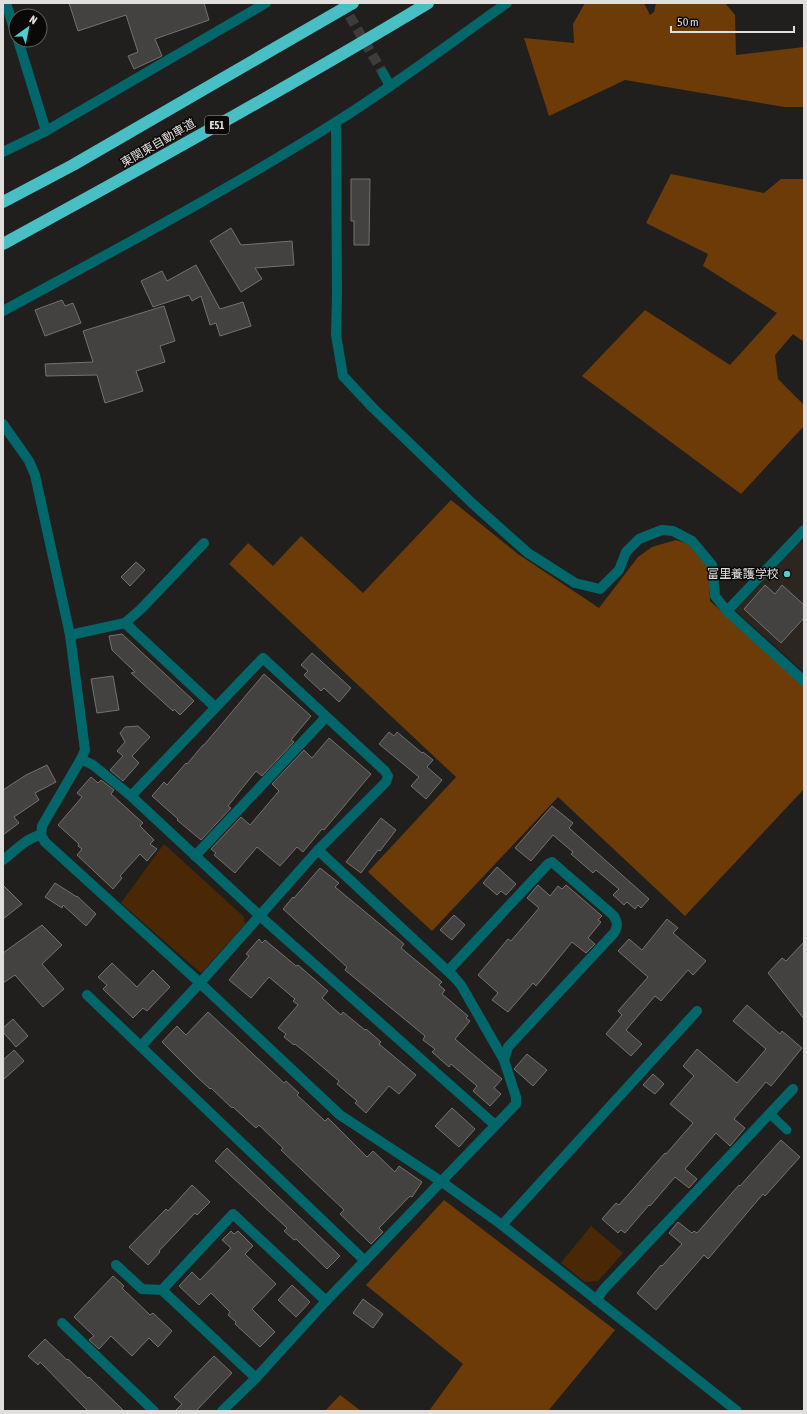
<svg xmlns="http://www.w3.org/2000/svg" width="807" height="1414" font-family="'Asap Condensed','Noto Sans JP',sans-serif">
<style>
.built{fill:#2d2620}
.green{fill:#4b2805}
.forest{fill:#6d3b07}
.building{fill:#444240;stroke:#74716e}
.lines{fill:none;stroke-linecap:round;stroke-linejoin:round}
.street-tunnel{stroke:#3e3c3a;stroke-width:10;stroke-dasharray:10 5;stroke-linecap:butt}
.lane{stroke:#02676a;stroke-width:9}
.street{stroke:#02676a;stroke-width:10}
.highway{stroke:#48bfc4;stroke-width:12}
.poi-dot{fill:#51ccd1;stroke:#0a0908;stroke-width:1.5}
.labels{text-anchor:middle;stroke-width:3;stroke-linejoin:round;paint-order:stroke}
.shield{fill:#0a0908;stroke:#a09f9e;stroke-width:1}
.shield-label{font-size:11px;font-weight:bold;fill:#e1dfde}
.street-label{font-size:12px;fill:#e1dfde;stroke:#0a0908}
.poi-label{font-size:12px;fill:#e1dfde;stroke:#0a0908;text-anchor:end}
</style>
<rect width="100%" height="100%" fill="#211f1d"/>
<path class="built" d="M804 538V672L735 610Z"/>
<g class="green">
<path d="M164 844 244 917 245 924 201 973 121 903Z"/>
<path d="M591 1226 623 1253 598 1281 585 1282 561 1263Z"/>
</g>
<g class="forest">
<path d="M585 3H644L650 15 654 12 656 3H725L735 15 736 55 804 47V107H784L625 80 549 116 524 38 574 43 573 24Z"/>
<path d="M671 174 764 193 781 179H804V342L793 334 775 355 778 379 804 405V426L741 494 582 376 645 310 730 365 777 313 703 266 708 254 646 223Z"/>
<path d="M451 500 518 554 599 608 638 557 652 547 676 540 688 544 708 567 710 601 804 686V789L685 916 558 797 432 931 368 872 456 777 229 564 248 543 273 566 301 536 363 593Z"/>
<path d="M444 1200 615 1330 548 1411H429L463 1364 366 1285Z"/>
<path d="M340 1395 361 1411H325Z"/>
</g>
<g class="building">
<path d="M69 3H204L209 20 155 39 162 56 134 69 128 56 138 52 126 15 78 31Z"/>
<path d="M351 179H370L369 245H354V221H351Z"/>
<path d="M231 228 241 245 292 241 294 265 255 268 262 279 241 292 210 241Z"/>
<path d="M196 265 220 309 243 302 251 326 220 336 216 323 210 325 201 296 192 301 189 295 153 307 141 281 162 271 167 281Z"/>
<path d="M62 300 65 306 73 303 81 323 45 336 35 310Z"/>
<path d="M164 306 175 341 160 346 165 362 136 371 143 391 105 403 97 375 46 376 45 364 93 362 83 331Z"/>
<path d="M136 562 145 570 130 586 121 577Z"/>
<path d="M765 585 775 594 782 585 804 605V618L781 643 744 609Z"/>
<path d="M122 634 194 701 180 715 174 709 173 711 131 673 135 672 112 650 109 636Z"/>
<path d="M312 653 351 688 339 702 324 688 321 691 304 675 308 671 301 665Z"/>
<path d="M264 674 311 716 291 740 294 742 262 776 256 771 228 806 231 808 201 840 177 820 178 819 152 796 164 782 167 785 186 763 187 764 203 745H204Z"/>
<path d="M113 676 119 710 97 713 91 679Z"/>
<path d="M138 726 150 737 132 756 139 763 123 781 110 770 123 756 117 751 125 742 120 733 125 727Z"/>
<path d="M389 732 394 736 397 732 422 753 423 752 433 760 427 767 442 780 426 799 411 786 419 777 379 744Z"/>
<path d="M329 738 371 774 324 830 322 829 303 852 297 847 280 866 257 847 235 873 214 855 216 853 211 849 241 817 250 825 279 791 272 784 304 750 312 758Z"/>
<path d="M47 765 56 782 35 793 39 800 14 817 19 823 3 835V790L26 775Z"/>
<path d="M91 777 98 783 101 780 114 790 111 794 143 823 140 826 154 840 150 844 157 849 147 861 140 854 120 876 122 878 113 889 77 855 82 849 78 846 79 844 58 825 82 797 77 793Z"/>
<path d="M552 806 573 823 569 828 649 899 641 908 638 905 635 909 627 902 624 905 613 895 619 889 596 870 593 873 571 854 573 852 553 835 531 861 515 848Z"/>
<path d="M381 818 396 830 380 851 378 850 361 873 346 862Z"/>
<path d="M497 867 516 884 506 895 501 891 497 895 483 883Z"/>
<path d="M320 868 339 883 335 887 404 944 401 948 442 982 439 985 445 990 442 994 468 1016 466 1018 470 1021 455 1039 502 1079 494 1088 501 1094 490 1106 473 1091 477 1086 451 1064 449 1067 432 1052 435 1049 423 1040 425 1036 345 970 347 967 283 909 293 897 294 898Z"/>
<path d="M55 883 77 897V896L96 914 86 926 63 905 62 908 45 897Z"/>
<path d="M3 885 22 904 3 919Z"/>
<path d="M538 885 550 896 558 886 562 889 566 885 602 916 598 920 601 922 588 938 595 944 586 953 572 942 536 986 533 983 508 1012 492 1000 498 993 478 975 508 939 511 941 539 908 527 898Z"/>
<path d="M454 915 465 925 452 940 440 930Z"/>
<path d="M667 919 678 928 673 933 706 961 693 975 688 970 661 1001 655 996 626 1030 642 1044 631 1056 606 1034 622 1015 618 1011 648 977 618 951 629 939 642 950Z"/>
<path d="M42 925 62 945 42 964 64 989 43 1007 15 975 3 983V953Z"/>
<path d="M259 939 262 943 265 940 296 966 298 965 328 991 322 998 341 1015 343 1012 365 1030 366 1029 381 1042 379 1044 416 1075 399 1094 389 1086 366 1113 355 1103 357 1101 337 1084 339 1081 305 1052 295 1044 294 1045 284 1037 286 1034 278 1028 298 1005 293 1001 295 999 269 977 251 998 229 980 249 956 246 954Z"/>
<path d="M804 942V1019L768 973 782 958 786 961Z"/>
<path d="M112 963 137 987 153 970 170 987 147 1011 143 1008 133 1018 103 989 107 985 98 977Z"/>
<path d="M747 1005 780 1034 782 1031 802 1048 771 1086 766 1082 734 1119 745 1128 730 1146 716 1133 685 1169 697 1179 689 1188 675 1177 650 1206 649 1205 625 1233 621 1230 618 1233 602 1219 616 1203 619 1205 665 1153 666 1154 693 1123 670 1104 694 1076 683 1066 697 1049 737 1083 766 1049 733 1021Z"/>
<path d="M208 1012 284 1083 286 1081 299 1093 297 1095 325 1121 328 1118 367 1157 373 1151 395 1172 399 1166 422 1182 412 1197 410 1196 379 1228 383 1232 371 1244 340 1214 344 1210 281 1150 283 1148 259 1125 256 1128 233 1107 232 1108 211 1088 210 1089 196 1076 162 1042 177 1026 186 1035Z"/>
<path d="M13 1019 28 1036 16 1047 3 1032V1028Z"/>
<path d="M14 1050 24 1061 3 1080V1060Z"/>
<path d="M527 1054 547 1070 533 1086 514 1069Z"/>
<path d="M653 1074 664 1084 655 1094 643 1085Z"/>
<path d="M452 1108 475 1129 459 1147 435 1126Z"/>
<path d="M781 1140 800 1157 765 1196 763 1194 708 1259 704 1255 656 1310 637 1293 661 1265 662 1266 682 1244 669 1233 678 1222 692 1233 694 1231 697 1233 739 1185 740 1186Z"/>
<path d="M227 1148 340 1256 327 1269 296 1239 294 1240 284 1231 287 1228 215 1161Z"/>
<path d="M192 1185 210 1202 197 1215 195 1213 159 1251 160 1252 148 1265 129 1247 166 1209 168 1211Z"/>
<path d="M231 1231 234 1234 238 1231 253 1246 245 1254 276 1284 252 1309 275 1332 260 1347 235 1324 236 1322 228 1315 230 1312 211 1293 199 1305 179 1286 192 1272 200 1280 231 1248 222 1240Z"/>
<path d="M113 1276 124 1286 122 1288 150 1315 153 1313 172 1331 158 1347 149 1338 132 1356 111 1336 99 1349 89 1340 94 1336 74 1317Z"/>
<path d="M292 1285 310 1302 296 1317 278 1300Z"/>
<path d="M363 1299 383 1314 373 1328 353 1313Z"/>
<path d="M45 1339 67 1360 68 1359 88 1378 89 1377 124 1411H88L40 1362 38 1365 28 1356Z"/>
<path d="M214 1356 232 1373 196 1411H175L182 1404 174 1397Z"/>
</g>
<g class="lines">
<path class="street-tunnel" d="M342 3 383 73"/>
<path class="lane" d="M770 1114 787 1130"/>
<g class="street">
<path d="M6 3 16 35"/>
<path d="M18 40 46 131"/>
<path d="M383 73 390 86"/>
<path d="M336 122 337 295 336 335 343 376 373 408 473 504 528 553 575 583 600 589 619 570 626 552 639 539 662 530 673 531 692 541 712 565 715 596 727 611 804 681"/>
<path d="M3 152 46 131 266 3"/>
<path d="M3 311C115 250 228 190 336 122 395 85 450 43 507 3"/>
<path d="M3 424 29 461 35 475 70 635 85 750 81 759 42 826 41 835 45 842 200 983 340 1115 442 1182 502 1225 737 1411"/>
<path d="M727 611 804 530"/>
<path d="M125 623 215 707"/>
<path d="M70 635 125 623 141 609 204 543"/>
<path d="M81 759 93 765 131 796 260 916 495 1125"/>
<path d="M131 796 263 658 385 771 388 776 386 782 318 850 200 983 141 1046"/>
<path d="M195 856 326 717"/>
<path d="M3 860C15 851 26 838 41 835"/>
<path d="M448 971 548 864 552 862 613 915C618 922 618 926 614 933L508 1047 504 1060"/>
<path d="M87 995 365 1261"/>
<path d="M502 1225 697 1011"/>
<path d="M116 1265 142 1289 162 1290"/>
<path d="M596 1300 604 1289 793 1089"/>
<path d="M62 1323 154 1411"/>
<path d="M256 1378 162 1290 233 1214 326 1301"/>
<path d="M222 1411 256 1378 326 1301 516 1104V1097L504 1060 461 985 454 977 318 850"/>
</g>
<g class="highway">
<path d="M3 202 73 165 353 3"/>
<path d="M3 244C146 166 289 87 428 3"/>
</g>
</g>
<circle class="poi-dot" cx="787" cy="574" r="4"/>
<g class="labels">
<rect class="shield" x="205" y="116" width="24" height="18" rx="3"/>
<g class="shield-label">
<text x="217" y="129">E51</text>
</g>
<g class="street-label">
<text transform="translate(158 143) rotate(-30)" y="4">東関東自動車道</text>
</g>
<g class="poi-label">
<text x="779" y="578">富里養護学校</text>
</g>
</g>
<rect width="807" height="1414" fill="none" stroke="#e1dfde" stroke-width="8"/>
<g transform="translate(28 28) rotate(33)"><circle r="19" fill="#0a0908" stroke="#605f5e"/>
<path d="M0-3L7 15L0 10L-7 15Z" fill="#51ccd1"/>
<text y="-6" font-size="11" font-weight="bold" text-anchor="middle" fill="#e1dfde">N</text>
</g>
<path d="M671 26v6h123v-6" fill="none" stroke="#e1dfde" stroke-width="2"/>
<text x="677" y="26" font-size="12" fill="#e1dfde" stroke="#0a0908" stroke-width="3" paint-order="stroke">50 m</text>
</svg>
